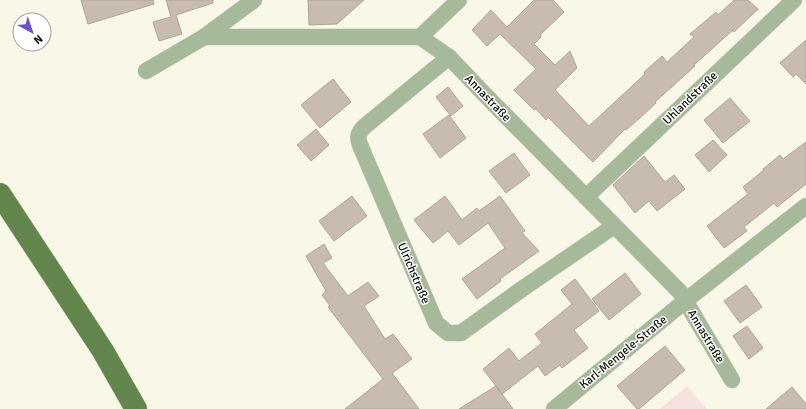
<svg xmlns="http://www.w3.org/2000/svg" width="806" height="409" font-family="Signika,sans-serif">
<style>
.green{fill:#f5e2de}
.building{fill:#c8bcb1;stroke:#afa499}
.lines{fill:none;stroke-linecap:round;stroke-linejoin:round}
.street-casing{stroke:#d4d2c4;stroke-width:17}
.primary-casing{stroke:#d4d2c4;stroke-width:23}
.street{stroke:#a6ba9b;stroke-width:16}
.primary{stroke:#63864d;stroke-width:22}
.labels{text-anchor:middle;stroke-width:3;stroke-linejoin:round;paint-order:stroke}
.street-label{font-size:12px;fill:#0f0f0a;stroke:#fff}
</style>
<rect width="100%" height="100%" fill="#f9f7e8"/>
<path class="green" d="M687 386 707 409H660Z"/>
<g class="building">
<path d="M81 0H153L154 4 88 24Z"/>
<path d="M166 0H213V3L176 15 182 34 159 41 153 22 171 17Z"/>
<path d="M308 0H364L337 24 309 25Z"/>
<path d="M534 0H553L564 12 540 35 541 37 534 44 555 65 570 51 577 68 555 90 589 126 645 74 644 72 662 56 667 62 694 37 690 34 716 12 718 15 734 0H748L758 9 734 32 733 30 694 65 695 66 655 102 656 103 641 117 626 130 625 129 593 162 548 117 546 120 536 109 534 110 514 90 536 69 500 34 487 46 472 30 491 10 507 27Z"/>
<path d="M806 40V84L796 74 793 77 780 63Z"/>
<path d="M333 79 351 102 320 128 301 105Z"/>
<path d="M448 87 463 106 451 116 436 97Z"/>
<path d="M730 98 750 121 723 143 704 120Z"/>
<path d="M449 115 466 138 440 158 423 134Z"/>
<path d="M316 129 329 145 311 161 297 145Z"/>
<path d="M713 140 727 155 709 172 695 155Z"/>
<path d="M806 142V184L777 207 774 203 744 227 747 231 724 248 707 226 748 194 743 187 764 170 763 169 780 155 783 159Z"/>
<path d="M514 153 530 175 506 193 489 171Z"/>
<path d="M644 156 665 182 674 175 685 189 657 211 649 201 635 213 613 185Z"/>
<path d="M352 196 367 216 334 241 319 221Z"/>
<path d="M445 196 462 220 477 208 479 211 500 196 525 231 522 233 539 251 500 279 501 281 477 299 462 279 505 248 488 223 459 245 448 231 433 243 414 220Z"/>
<path d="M324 244 332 258 323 263 348 296 368 282 379 296 364 306 385 339 393 334 412 359 392 373 419 409H345L383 379 328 307 330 306 322 295 326 291 306 256Z"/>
<path d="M625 273 641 294 609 320 592 299Z"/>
<path d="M575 279 599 311 574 330 588 348 562 368 560 365 545 376 538 366 502 394 483 369 509 348 519 361 542 343 535 334 572 304 561 290Z"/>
<path d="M746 285 762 307 740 323 724 301Z"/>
<path d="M747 326 763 348 749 359 733 336Z"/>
<path d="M665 346 685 370 639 409H637L617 386Z"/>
<path d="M496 386 513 409H459Z"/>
<path d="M792 387 806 404V409H766Z"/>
</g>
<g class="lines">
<g class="street-casing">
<g id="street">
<path d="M204 37H420L449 57 491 101 680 292 732 380"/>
<path d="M420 37 459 0"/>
<path d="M449 57 365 126C358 133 357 136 360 145L436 323 448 333H461L522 289 614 226"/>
<path d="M146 71 204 37 254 0"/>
<path d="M586 197 794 0"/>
<path d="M554 409 685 301 806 206"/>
</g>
</g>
<g class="primary-casing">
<path id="primary" d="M0 194 103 351 136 409"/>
</g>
<use href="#street" class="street"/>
<use href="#primary" class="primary"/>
</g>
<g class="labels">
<g class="street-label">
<text transform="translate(488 98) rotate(46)" y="4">Annastraße</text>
<text transform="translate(690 98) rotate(-44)" y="4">Uhlandstraße</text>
<text transform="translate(414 273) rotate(67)" y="4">Ulrichstraße</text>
<text transform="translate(706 336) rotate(59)" y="4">Annastraße</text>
<text transform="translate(623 352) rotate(-39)" y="4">Karl-Mengele-Straße</text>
</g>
</g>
<g transform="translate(32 32) rotate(140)"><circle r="19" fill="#ffffff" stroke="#9f9f9d"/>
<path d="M0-3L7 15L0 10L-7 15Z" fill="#6f51ca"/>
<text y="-6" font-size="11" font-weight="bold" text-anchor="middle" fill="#0f0f0a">N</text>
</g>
</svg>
